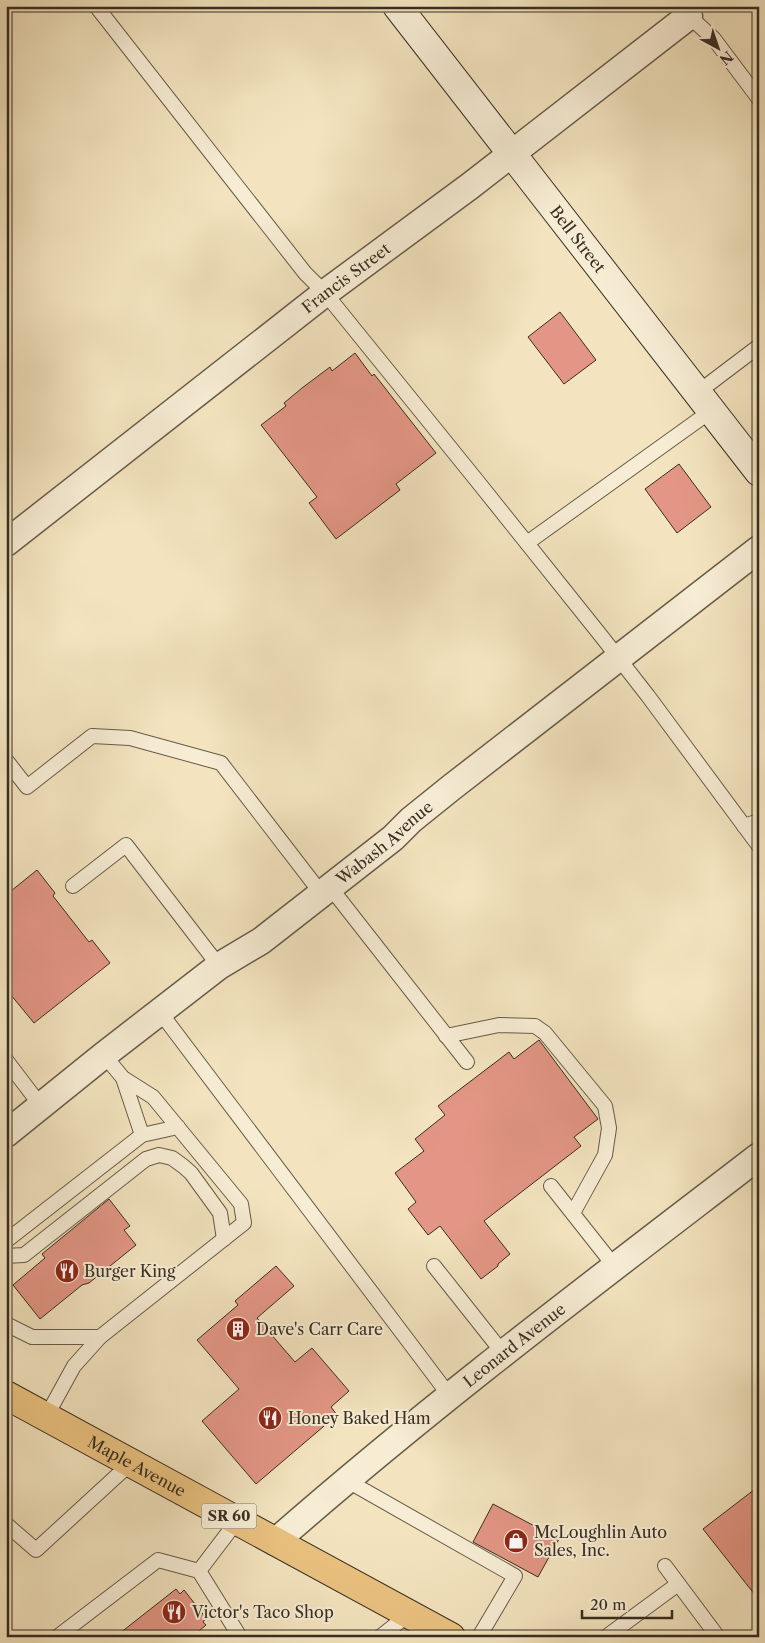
<svg xmlns="http://www.w3.org/2000/svg" width="765" height="1643" font-family="'Libre Caslon Text',serif">
<style>
.building{fill:#e39685;stroke:#382e22}
.lines{fill:none;stroke-linecap:round;stroke-linejoin:round}
.lane-casing{stroke:#675c49;stroke-width:16}
.street-casing{stroke:#675c49;stroke-width:29}
.secondary-casing{stroke:#382e22;stroke-width:30}
.primary-casing{stroke:#382e22;stroke-width:30}
.lane{stroke:#f7edd5;stroke-width:14}
.street{stroke:#f7edd5;stroke-width:26}
.secondary{stroke:#f7edd5;stroke-width:28}
.primary{stroke:#eac280;stroke-width:28}
.labels{text-anchor:middle;stroke-width:4;stroke-linejoin:round;paint-order:stroke}
.shield{fill:#f7edd5;stroke:#716758;stroke-width:1}
.shield-label{font-size:15px;font-weight:bold;fill:#382e22}
.street-label{font-size:16px;fill:#382e22;stroke:#f7edd5}
.poi-label{font-size:16px;fill:#382e22;stroke:#f7edd5;text-anchor:start}
</style>
<rect width="100%" height="100%" fill="#f3e4bf"/>
<filter id="stains"><feTurbulence type="fractalNoise" baseFrequency=".004" numOctaves="4"/><feColorMatrix values="0 0 0 0 .2 0 0 0 0 .09 0 0 0 0 .02 0 0 0 .5 -.17"/></filter>
<radialGradient id="worn" r=".72"><stop offset=".6" stop-color="#630" stop-opacity="0"/><stop offset="1" stop-color="#630" stop-opacity=".3"/></radialGradient>
<g class="building">
<path d="M560 312 596 360 564 384 528 337Z"/>
<path d="M355 353 372 376 374 374 436 453 396 484 400 490 336 539 309 503 317 497 261 425 286 406 284 403 302 388 330 367 332 371Z"/>
<path d="M679 464 711 507 677 533 645 489Z"/>
<path d="M37 870 55 893 53 896 89 942 92 940 110 963 34 1023 6 989V895Z"/>
<path d="M539 1040 598 1119 574 1137 581 1146 484 1221 510 1254 498 1264V1266L481 1279 440 1226 428 1235 408 1209 416 1202 395 1173 424 1151 415 1139 445 1115 438 1106 509 1052 514 1059Z"/>
<path d="M109 1199 130 1226 124 1230 136 1245 89 1283 82 1285 40 1319 13 1285 45 1258 42 1254Z"/>
<path d="M276 1266 294 1286 257 1318 295 1362 312 1348 349 1391 331 1407 337 1415 256 1484 202 1421 239 1389 197 1340 238 1305 235 1301Z"/>
<path d="M759 1486V1600L703 1529Z"/>
<path d="M493 1504 559 1539 538 1577 473 1542Z"/>
<path d="M176 1589 180 1594 184 1590 206 1618 203 1622 206 1625 192 1637H115Z"/>
</g>
<g class="lines">
<g class="lane-casing">
<g id="lane">
<path d="M96 6 305 273 325 293 478 482 602 637 648 696 759 846"/>
<path d="M686 12 689 16 714 39 759 99"/>
<path d="M697 393 759 346"/>
<path d="M527 543 711 411"/>
<path d="M6 760 27 787 92 736 130 738 221 763 321 893"/>
<path d="M744 826 759 821"/>
<path d="M73 886 126 845 219 966"/>
<path d="M330 887 467 1062"/>
<path d="M160 1012 449 1395"/>
<path d="M446 1036 499 1025 535 1026 545 1033 605 1106 609 1128 605 1155 573 1213"/>
<path d="M6 1060 41 1106"/>
<path d="M123 1078 142 1135"/>
<path d="M551 1186 615 1267"/>
<path d="M6 1241 142 1135 178 1127"/>
<path d="M6 1256 24 1255 146 1159 159 1155 172 1158 183 1166 191 1173 220 1213 224 1239"/>
<path d="M434 1266 503 1353"/>
<path d="M6 1324 32 1337H100"/>
<path d="M46 1417 74 1366 100 1337 244 1223 241 1204 153 1097 123 1078 104 1055"/>
<path d="M346 1480 515 1576 479 1637"/>
<path d="M6 1524 36 1550 132 1462"/>
<path d="M665 1566 718 1637"/>
<path d="M199 1571 240 1637"/>
<path d="M57 1637 158 1560 199 1571 237 1521"/>
<path d="M380 1637 409 1614"/>
<path d="M606 1637 678 1584"/>
</g>
</g>
<g class="street-casing">
<g id="street">
<path id="s1" d="M6 543 325 293 470 186 689 16"/>
<path id="s2" d="M6 1134 104 1055 219 966 261 941 393 838 411 820 452 787 759 549"/>
<path id="s3" d="M275 1542C430 1406 595 1282 759 1156"/>
</g>
</g>
<g class="secondary-casing">
<g id="secondary">
<path id="s4" d="M397 6 759 472"/>
</g>
</g>
<g class="primary-casing">
<g id="primary">
<path id="s5" d="M6 1395 451 1637"/>
</g>
</g>
<use href="#lane" class="lane"/>
<use href="#street" class="street"/>
<use href="#secondary" class="secondary"/>
<use href="#primary" class="primary"/>
</g>
<defs>
<g id="restaurant-disc" transform="scale(1.25)"><circle r="9.5" fill="#8f2418" stroke="#f7edd5"/><path d="M-5-6h1v4h1v-4h1v4h1v-4h1v5L-1.5 .5V6h-2V.5L-5-1ZM5-6V6H3V1.5H1.5Q1.5-4 5-6Z" fill="#fff"/></g>
<g id="building-disc" transform="scale(1.25)"><circle r="9.5" fill="#8f2418" stroke="#f7edd5"/><path d="M-4-6H4V6H1V3H-1V6H-4ZM-2.5-4.3h1.7v1.8h-1.7ZM.8-4.3h1.7v1.8H.8ZM-2.5-1h1.7V.8h-1.7ZM.8-1h1.7V.8H.8Z" fill="#fff"/></g>
<g id="shop-disc" transform="scale(1.25)"><circle r="9.5" fill="#8f2418" stroke="#f7edd5"/><path d="M-5-2.5h2.3a2.7 3.5 0 0 1 5.4 0H5L5.5 6h-11ZM-1.5-2.5h3a1.5 2.3 0 0 0-3 0Z" fill="#fff"/></g>
</defs>
<g fill-rule="evenodd">
<use href="#restaurant-disc" x="67" y="1271"/>
<use href="#building-disc" x="238" y="1329"/>
<use href="#restaurant-disc" x="270" y="1418"/>
<use href="#shop-disc" x="516" y="1541"/>
<use href="#restaurant-disc" x="174" y="1612"/>
</g>
<g class="labels">
<rect class="shield" x="201.5" y="1503.5" width="55" height="25" rx="4"/>
<g class="shield-label">
<text x="229" y="1521">SR 60</text>
</g>
<g class="street-label">
<text dy="6" stroke="none"><textPath href="#s4" startOffset="295">Bell Street</textPath></text>
<text dy="6" stroke="none"><textPath href="#s1" startOffset="431">Francis Street</textPath></text>
<text dy="6" stroke="none"><textPath href="#s2" startOffset="478">Wabash Avenue</textPath></text>
<text dy="6" stroke="none"><textPath href="#s3" startOffset="310">Leonard Avenue</textPath></text>
<text dy="6" stroke="none"><textPath href="#s5" startOffset="149">Maple Avenue</textPath></text>
</g>
<g class="poi-label">
<text x="84" y="1277">Burger King</text>
<text x="256" y="1335">Dave's Carr Care</text>
<text x="288" y="1424">Honey Baked Ham</text>
<text x="534" y="1538">McLoughlin Auto<tspan x="534" dy="18">Sales, Inc.</tspan></text>
<text x="192" y="1618">Victor's Taco Shop</text>
</g>
</g>
<rect width="765" height="1643" fill="none" stroke="#f3e4bf" stroke-width="25"/>
<rect x="8" y="8" width="750" height="1628" fill="none" stroke="#382e22" stroke-width="2.5"/>
<rect x="12" y="12" width="740" height="1618" fill="none" stroke="#382e22"/>
<g transform="translate(718 48) rotate(140)" stroke="#f7edd5" stroke-width="4" paint-order="stroke">
<path d="M0-4L9 19L0 12L-9 19Z" fill="#382e22"/>
<text y="-8" font-size="14" font-weight="bold" text-anchor="middle" fill="#382e22">N</text>
</g>
<path d="M582 1610v8h90v-8" fill="none" stroke="#382e22" stroke-width="2.5"/>
<text x="590" y="1610" font-size="15" fill="#382e22" stroke="#f7edd5" stroke-width="4" paint-order="stroke">20 m</text>
<rect width="100%" height="100%" filter="url(#stains)"/>
<rect width="100%" height="100%" fill="url(#worn)"/>
</svg>
